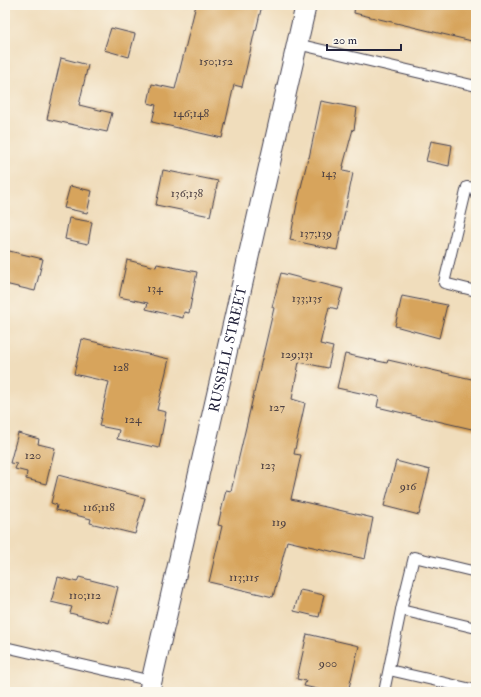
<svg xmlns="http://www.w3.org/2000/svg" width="481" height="697" font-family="'IM FELL Double Pica',serif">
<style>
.building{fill:#d7a45b}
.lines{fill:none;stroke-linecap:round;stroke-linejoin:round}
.service-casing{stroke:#413e4e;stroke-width:12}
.minor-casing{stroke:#413e4e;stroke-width:22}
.service{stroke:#fff;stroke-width:10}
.minor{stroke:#fff;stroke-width:20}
.labels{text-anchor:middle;stroke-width:4;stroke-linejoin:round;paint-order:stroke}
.number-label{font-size:12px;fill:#4f4243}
.street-label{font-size:14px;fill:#22223b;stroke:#fbf7ec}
</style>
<rect width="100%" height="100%" fill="#fbf7ec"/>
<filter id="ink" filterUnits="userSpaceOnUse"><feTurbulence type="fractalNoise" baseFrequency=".025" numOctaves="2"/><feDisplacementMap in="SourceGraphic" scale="8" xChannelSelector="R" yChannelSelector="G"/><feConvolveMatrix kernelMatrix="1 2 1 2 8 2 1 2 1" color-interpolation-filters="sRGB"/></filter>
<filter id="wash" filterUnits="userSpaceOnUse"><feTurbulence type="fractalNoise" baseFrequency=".012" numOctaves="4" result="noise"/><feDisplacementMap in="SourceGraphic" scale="16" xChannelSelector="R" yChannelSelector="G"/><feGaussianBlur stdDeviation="0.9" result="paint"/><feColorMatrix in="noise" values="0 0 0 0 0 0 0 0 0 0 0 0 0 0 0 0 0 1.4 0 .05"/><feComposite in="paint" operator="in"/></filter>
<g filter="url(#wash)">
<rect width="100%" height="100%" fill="#f0ddbc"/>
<g id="blocks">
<g class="building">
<path d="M196 5H262L256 31 255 30 242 87 234 85 222 138 152 122 156 105 148 103 152 84 175 89Z"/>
<path d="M355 5H476V42L354 13Z"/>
<path d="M111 28 135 34 129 57 104 50Z"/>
<path d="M61 58 88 65 79 105 112 113 107 132 47 119Z"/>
<path d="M321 101 357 108 354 130 353 129 343 166H344L343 171 353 173 337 250 290 240 297 204 308 158H309Z"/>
<path d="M431 141 452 145 449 166 426 161Z"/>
<path d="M163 170 218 181 210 216 156 205Z"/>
<path d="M70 186 92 191 87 213 64 208Z"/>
<path d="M69 218 92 222 88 244 65 239Z"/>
<path d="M5 250 43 259 35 291 5 284Z"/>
<path d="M127 260 156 267 157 264 197 272 189 313 184 312 183 318 146 309 148 303 119 297Z"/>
<path d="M281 273 343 289 337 309 329 307 320 344 333 347 328 368 299 362 292 399 305 403 294 454 301 455 291 499 373 518 365 559 287 541 273 597 209 582 222 526 218 525 226 490 231 491 274 308 272 307Z"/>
<path d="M402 296 447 305 439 338 395 326Z"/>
<path d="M82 339 169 359 157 410 166 412 159 448 117 439 119 430 99 426 109 382 74 374Z"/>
<path d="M345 354 387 363 388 360 476 380V430L377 407 379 397 337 388Z"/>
<path d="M18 433 39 439 38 444 55 448 46 484 26 479 27 472 15 469 17 464 10 463Z"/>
<path d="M396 461 430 470 419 515 384 506Z"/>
<path d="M58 475 145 498 135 534 90 523 91 519 56 510 57 505 51 503Z"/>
<path d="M58 577 77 582 79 577 118 587 109 623 70 613 72 607 51 602Z"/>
<path d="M300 590 324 595 319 617 294 611Z"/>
<path d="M307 634 359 646 348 692H330L304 686 306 681 297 679Z"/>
</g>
</g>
</g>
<g filter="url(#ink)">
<use href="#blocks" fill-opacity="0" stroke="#413e4e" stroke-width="1"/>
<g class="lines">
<g class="service-casing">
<g id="service">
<path d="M297 44 476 86"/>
<path d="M476 188 467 187 444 283 476 291"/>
<path d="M401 610 476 628"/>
<path d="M5 647 152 681"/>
<path d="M389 670 476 690"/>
<path d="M384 692 401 610 414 557 476 572"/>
</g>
</g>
<g class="minor-casing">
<g id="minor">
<path id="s1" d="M149 692 306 5"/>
</g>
</g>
<use href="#service" class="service"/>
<use href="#minor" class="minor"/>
</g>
</g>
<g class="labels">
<g class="number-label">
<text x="216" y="65">150;152</text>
<text x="191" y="117">146;148</text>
<text x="329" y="177">143</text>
<text x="187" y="197">136;138</text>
<text x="316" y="237">137;139</text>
<text x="155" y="292">134</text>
<text x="307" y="302">133;135</text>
<text x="297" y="358">129;131</text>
<text x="121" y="371">128</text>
<text x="277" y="411">127</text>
<text x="133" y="423">124</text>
<text x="33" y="459">120</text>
<text x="268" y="469">123</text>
<text x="408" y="490">916</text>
<text x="99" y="511">116;118</text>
<text x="279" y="526">119</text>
<text x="244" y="581">113;115</text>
<text x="85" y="599">110;112</text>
<text x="328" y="667">900</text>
</g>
<g class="street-label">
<text dy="5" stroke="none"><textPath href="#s1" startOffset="352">RUSSELL STREET</textPath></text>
</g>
</g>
<rect width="481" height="697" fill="none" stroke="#fbf7ec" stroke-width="20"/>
<path d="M327 44v6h74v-6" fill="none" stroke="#22223b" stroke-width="2"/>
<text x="333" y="44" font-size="12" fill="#22223b" stroke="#fbf7ec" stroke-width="3" paint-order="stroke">20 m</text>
</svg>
